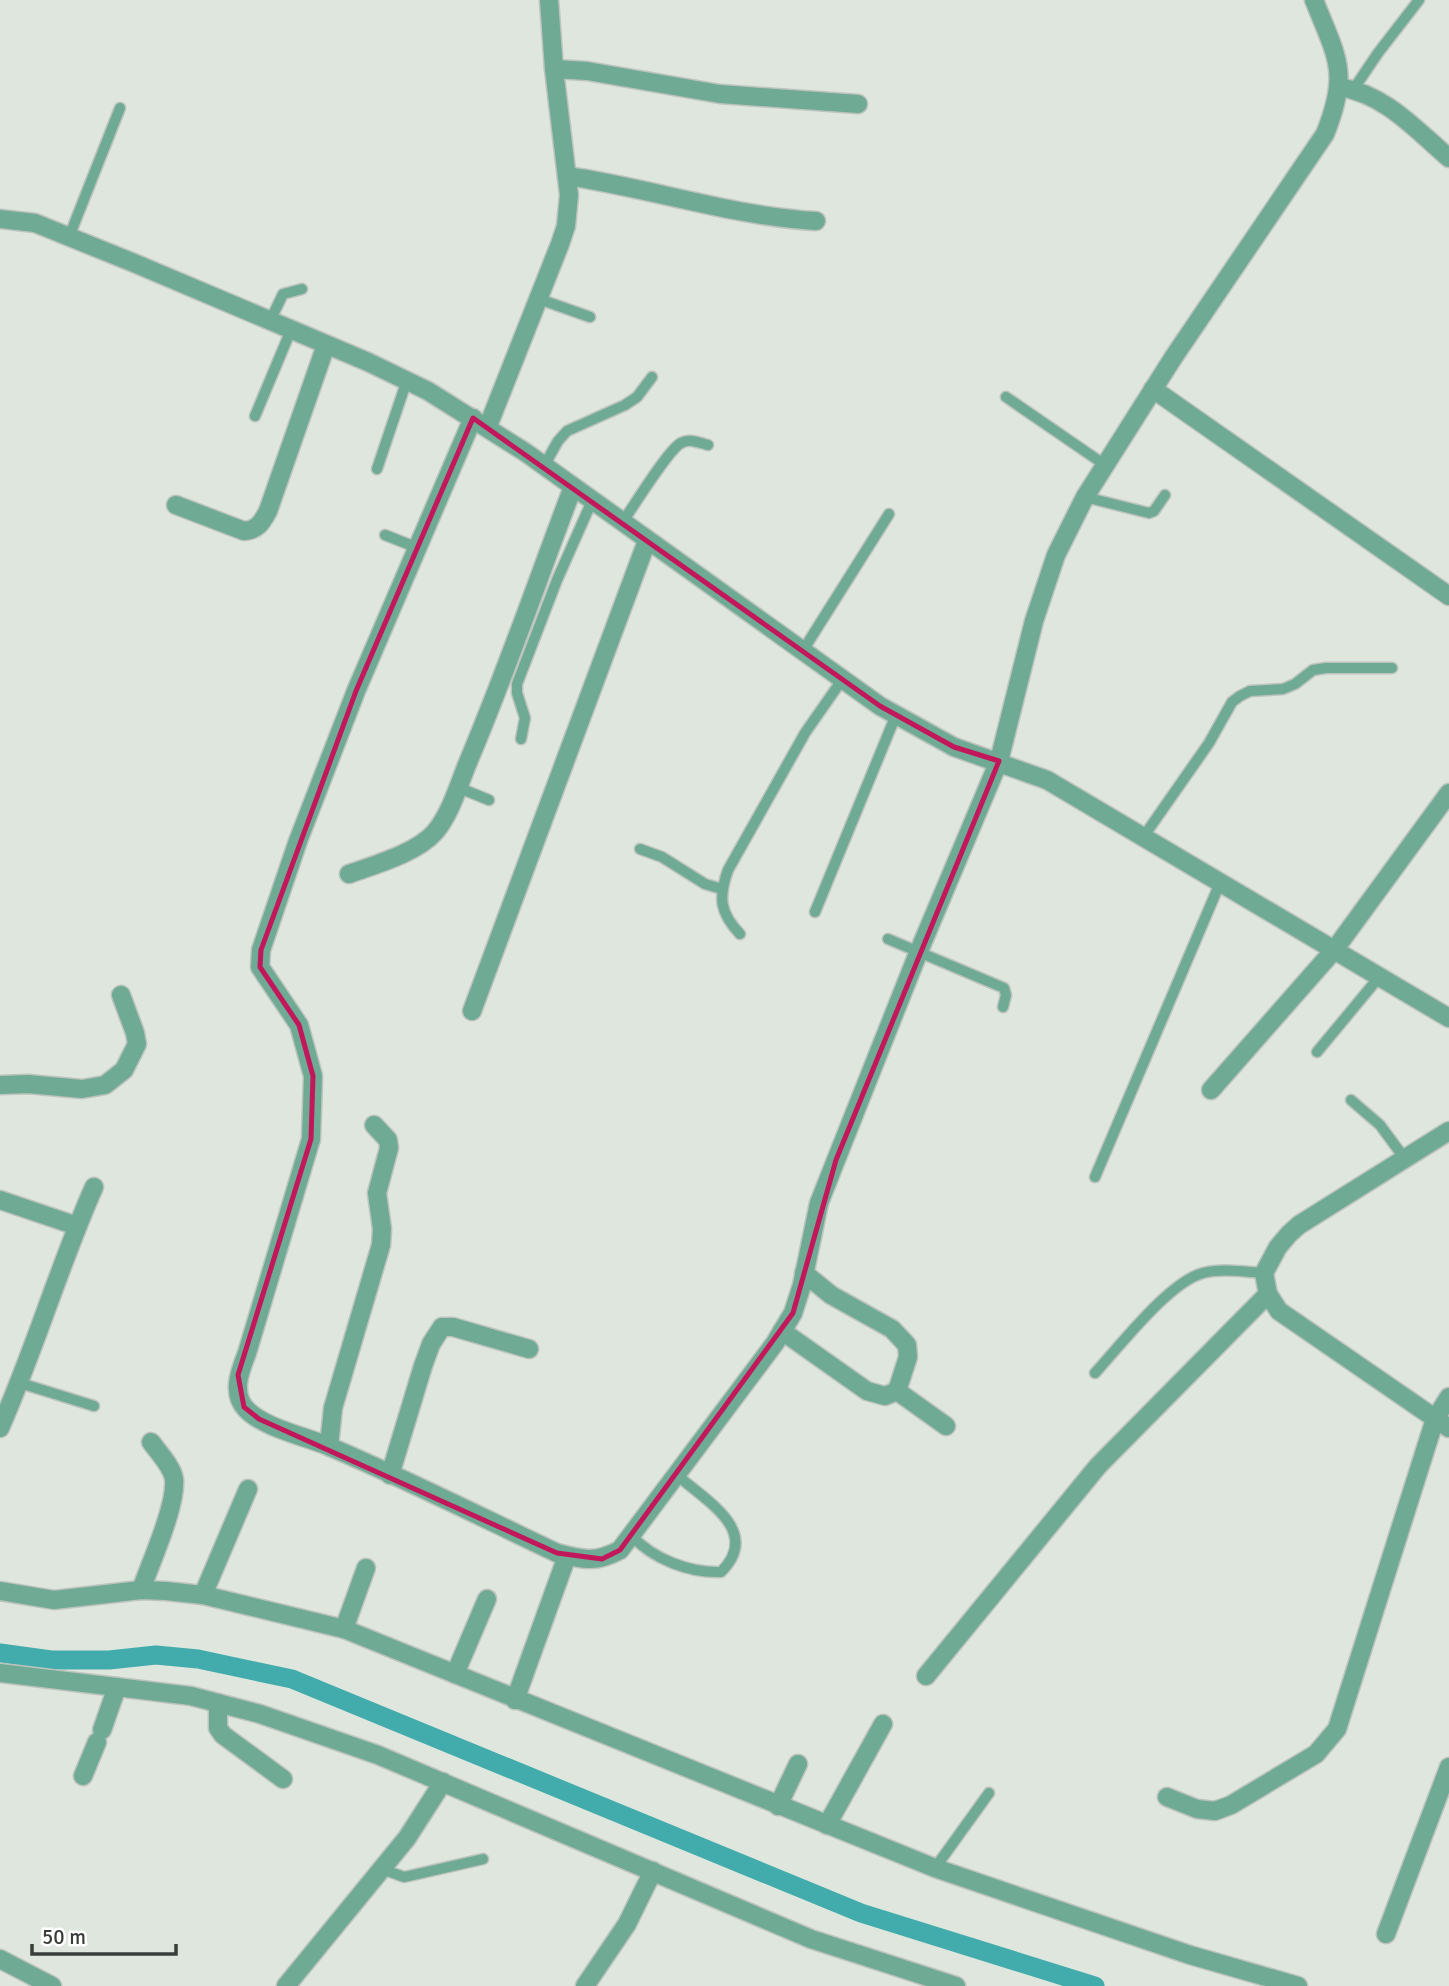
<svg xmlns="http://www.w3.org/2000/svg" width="1449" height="1986" font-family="Signika,sans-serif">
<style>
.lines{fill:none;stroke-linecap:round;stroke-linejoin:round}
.canal{stroke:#42abab;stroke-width:19}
.service-casing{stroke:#bdc4bd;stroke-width:13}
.minor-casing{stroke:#bdc4bd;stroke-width:21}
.service{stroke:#6faa95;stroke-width:10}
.minor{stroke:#6faa95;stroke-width:18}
.marked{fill:none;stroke:#c2185b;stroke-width:5;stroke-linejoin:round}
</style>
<rect width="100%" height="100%" fill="#dee6de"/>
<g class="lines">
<path class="canal" d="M0 1653 51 1660H109L156 1655 198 1659 292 1679 861 1913 1095 1986"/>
<g class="service-casing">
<g id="service">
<path d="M1353 90 1378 53 1419 0"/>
<path d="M69 237 120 108"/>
<path d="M539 299 590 317"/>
<path d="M270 321 283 294 302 289"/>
<path d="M1006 397 1105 465"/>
<path d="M255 416 291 330"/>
<path d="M544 466 558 441 567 431 625 405 637 397 652 377"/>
<path d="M377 469 407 380"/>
<path d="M1085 497 1149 513 1154 511 1165 495"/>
<path d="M622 523C633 507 668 450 681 443 690 438 699 443 708 445"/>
<path d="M385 535 418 548"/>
<path d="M802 652 889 514"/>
<path d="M521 739 525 718 517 693V684L557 580 592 501"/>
<path d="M457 787 489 800"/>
<path d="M1144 836 1209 743 1232 702 1240 696 1250 691 1283 689 1295 684 1313 670 1326 668H1392"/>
<path d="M640 849 662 857 705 884 722 889"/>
<path d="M815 912 896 715"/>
<path d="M740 934C720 913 718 898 728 870L805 733 842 680"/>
<path d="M888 939 1004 988 1006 995 1003 1007"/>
<path d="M1317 1052 1380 976"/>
<path d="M1351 1100 1380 1125 1405 1159"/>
<path d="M1095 1177 1220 883"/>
<path d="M1095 1373C1120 1346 1169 1282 1203 1273 1222 1268 1245 1272 1264 1273"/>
<path d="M20 1383 94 1406"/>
<path d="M632 1536C653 1559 689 1573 721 1572 762 1531 706 1501 677 1475"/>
<path d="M935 1868 989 1793"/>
<path d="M382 1869 404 1877 483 1859"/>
</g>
</g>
<g class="minor-casing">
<g id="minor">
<path d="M554 69 587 71 720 94 858 104"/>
<path d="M1340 87C1386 95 1414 128 1449 158"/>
<path d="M567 176C650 188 731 216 816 221"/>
<path d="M0 219 35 223 134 263 368 362 428 391 525 452 880 706 954 747 1047 780 1449 1018"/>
<path d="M1153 389 1449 596"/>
<path d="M473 418 356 691 298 841 261 950 260 967 299 1025 313 1076 311 1139 247 1353C240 1371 231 1393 246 1409 264 1428 304 1436 328 1446 406 1479 481 1517 557 1553 583 1560 596 1563 620 1550L775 1343 793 1313 802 1285 819 1203 836 1160 919 951 999 761 1034 621 1056 555 1085 497 1173 358 1325 134C1350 72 1337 58 1314 0"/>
<path d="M488 426 560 244 566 226 569 195 554 69 549 0"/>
<path d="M176 505 244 531C258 530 262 522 268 511L326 345"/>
<path d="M349 874C374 865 417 853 435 832 452 812 460 780 471 755 508 667 539 576 573 487"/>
<path d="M472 1011 647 541"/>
<path d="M0 1085 28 1084 82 1089 105 1085 124 1070 137 1044 135 1033 121 995"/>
<path d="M1211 1090 1335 949 1449 793"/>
<path d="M1449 1131 1299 1225 1289 1234 1278 1247 1264 1273 1268 1294 1279 1311 1449 1428"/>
<path d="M0 1200 77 1226"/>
<path d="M804 1273 831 1295 892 1329 907 1345 908 1357 897 1391 946 1426"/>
<path d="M782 1331 867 1391 885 1396 897 1391"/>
<path d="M0 1428C35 1349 59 1266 94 1187"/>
<path d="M329 1446 333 1408 381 1245 382 1229 377 1193 389 1148 388 1140 374 1125"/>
<path d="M390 1475 423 1366 431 1344 442 1327H453L529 1349"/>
<path d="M141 1590C150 1564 177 1505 174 1479 172 1466 158 1452 151 1442"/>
<path d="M0 1591 54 1600 141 1590 166 1591 203 1595 344 1629 935 1868 1190 1955 1298 1986"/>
<path d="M203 1595 248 1489"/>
<path d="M344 1629 366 1568"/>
<path d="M0 1673 191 1696 260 1714 378 1755 811 1939 956 1986"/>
<path d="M455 1674 487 1599"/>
<path d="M926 1676 1098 1466 1268 1294"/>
<path d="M515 1700 567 1556"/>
<path d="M218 1703V1728L223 1735 283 1779"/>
<path d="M102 1730 117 1687"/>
<path d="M83 1776 97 1742"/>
<path d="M1167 1797 1197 1809 1215 1811 1231 1805 1316 1754 1337 1729 1435 1419 1449 1397"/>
<path d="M778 1806 798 1764"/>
<path d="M827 1825 883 1724"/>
<path d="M1386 1934 1449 1767"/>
<path d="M0 1959 52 1986"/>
<path d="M286 1986 407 1838 443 1782"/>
<path d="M585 1986 627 1924 653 1871"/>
</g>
</g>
<use href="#service" class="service"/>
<use href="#minor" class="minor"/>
</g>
<path class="marked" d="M473 418 880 706 954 747 999 761 836 1160 793 1313 620 1550 602 1559 557 1553 259 1419 244 1407 238 1375 311 1139 313 1076 299 1025 260 967 261 950 356 691Z"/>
<path d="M32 1944v10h144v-10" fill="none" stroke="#3a3e3a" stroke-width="3.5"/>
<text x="42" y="1944" font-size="21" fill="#3a3e3a" stroke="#ffffff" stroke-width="5" paint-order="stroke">50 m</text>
</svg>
